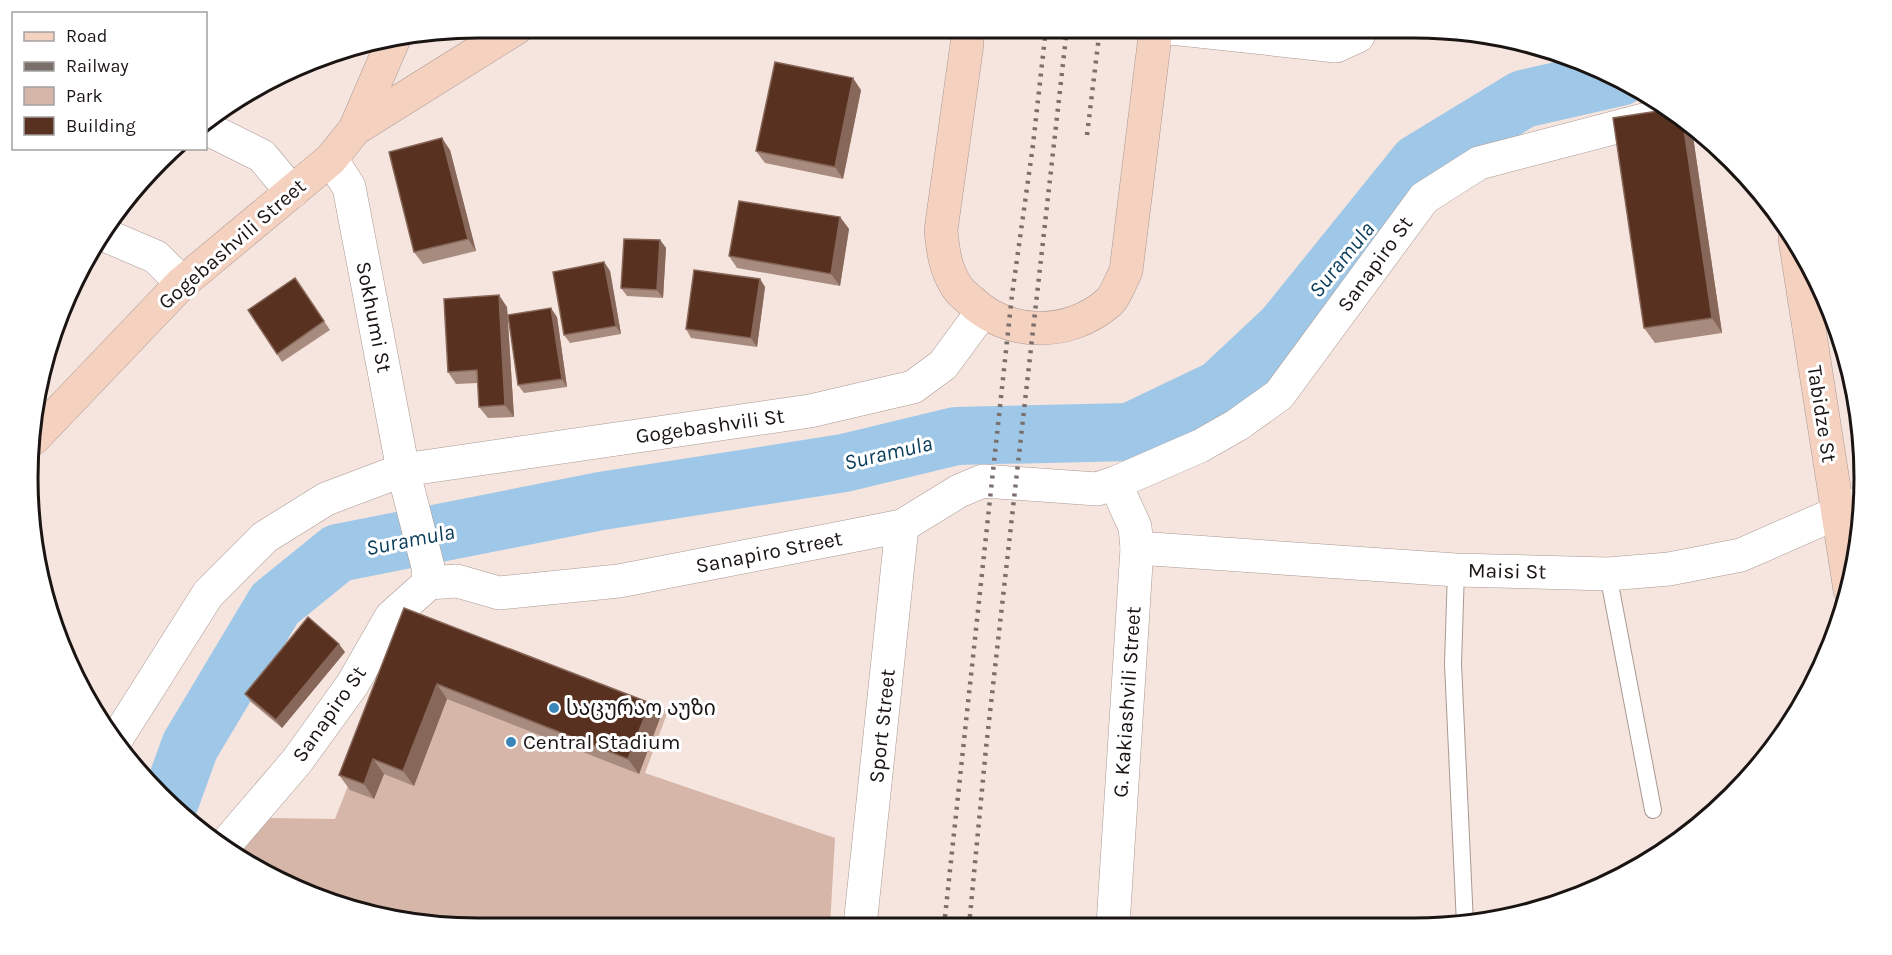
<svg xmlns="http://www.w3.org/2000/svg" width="1892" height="955" font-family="Karla,'Noto Sans Georgian',sans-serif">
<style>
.green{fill:#d6b6a9}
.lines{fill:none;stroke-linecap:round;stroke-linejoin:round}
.river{stroke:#9fc8e8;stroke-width:58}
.lane-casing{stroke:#a99993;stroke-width:18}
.street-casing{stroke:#a99993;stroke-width:34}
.secondary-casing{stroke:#a99993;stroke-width:34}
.lane{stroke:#fff;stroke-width:16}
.street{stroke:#fff;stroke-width:33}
.secondary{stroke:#f5d1c0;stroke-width:33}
.rail{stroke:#7a6f6b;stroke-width:4.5;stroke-dasharray:3 6;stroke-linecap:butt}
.wall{fill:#a78b7f}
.shaded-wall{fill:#876759}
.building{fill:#583120;stroke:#876759;stroke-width:1.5}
.poi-dot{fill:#3b86b9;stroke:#fff;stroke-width:2}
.labels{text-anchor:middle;stroke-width:6;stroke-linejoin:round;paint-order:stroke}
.street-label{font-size:21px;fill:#1a1412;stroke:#fff}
.poi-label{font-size:21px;fill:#1a1412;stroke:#fff;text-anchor:start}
.water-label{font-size:22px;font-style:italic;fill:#083c5b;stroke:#fff}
.rim{fill:none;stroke:#1a1412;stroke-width:3}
</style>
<rect width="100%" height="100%" fill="#f6e5de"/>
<path class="green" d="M415 614 668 711 645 773 835 838 830 926 448 927 361 913 279 882 235 851 269 818 335 819Z"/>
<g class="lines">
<path class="river" d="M169 804 190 746 275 604 338 553 601 501 844 463 956 436 1130 432 1220 389 1284 329 1418 163 1523 99 1620 77"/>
<g class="lane-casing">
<g id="lane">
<path d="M1456 570 1453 664 1465 924"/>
<path d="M1608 574 1653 810"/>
</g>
</g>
<g class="street-casing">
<g id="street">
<path d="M1171 28 1336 46 1358 36 1360 28"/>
<path d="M206 128 262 156 292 192"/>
<path d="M331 159 349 187 403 470 428 567 429 583 457 581 499 593 619 581 902 526 959 491 983 481 1097 489 1115 483 1200 446 1237 425 1279 395 1424 198 1479 163 1659 116"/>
<path d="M100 233 156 257 182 283"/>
<path d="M1137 548 1456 570 1608 574 1669 569 1741 555 1864 501"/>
<path d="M117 738 208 594 265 537 326 499 403 470 810 411 913 387 943 365 982 312"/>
<path d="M226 844 297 761 352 685 391 617 429 583"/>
<path d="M1113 925 1137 548 1135 527 1115 483"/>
<path d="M860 926 902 526"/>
</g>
</g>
<g class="secondary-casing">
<g id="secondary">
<path d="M967 27V44L941 230C943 251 945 269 957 287 960 292 965 296 970 300 1008 337 1068 337 1108 303 1116 296 1121 280 1126 271L1156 28"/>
<path d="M355 129 518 27"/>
<path d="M1795 239 1850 590"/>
<path d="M34 438 182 283 331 159 355 129 393 41"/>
</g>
</g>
<use href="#lane" class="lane"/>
<use href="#street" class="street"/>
<use href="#secondary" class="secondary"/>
<g class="rail">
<path d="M1087 135 1100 28"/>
<path d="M944 926 1012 295 1033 145 1046 28"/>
<path d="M969 926 986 748 1067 28"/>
</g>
</g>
<g class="wall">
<path d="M717 27H775V31L723 37 718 29Z"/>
<path d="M861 90 843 179 765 163 756 151Z"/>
<path d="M1691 123 1722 333 1655 343 1644 328Z"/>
<path d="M450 150 476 251 423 264 414 252Z"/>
<path d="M840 217 849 229 840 286 737 268 729 256Z"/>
<path d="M660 240 666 248 663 298 627 296 621 288Z"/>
<path d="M604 262 610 271 621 334 570 343 564 335Z"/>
<path d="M295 278 330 330 282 362 248 310Z"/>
<path d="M760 279 765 287 757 347 691 338 686 329Z"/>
<path d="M507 307 514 417 488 418 479 407 478 383 456 384 448 372Z"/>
<path d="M557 317 567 387 524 393 518 385Z"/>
<path d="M404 608 660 718 639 774 447 699 414 786 384 774 374 799 350 790 339 775Z"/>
<path d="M345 652 282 728 251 702 245 694Z"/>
</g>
<g class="shaded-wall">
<path d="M853 78 861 90 843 179 835 167Z"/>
<path d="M1682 116 1691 123 1722 333 1712 318Z"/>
<path d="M442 138 450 150 476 251 468 239Z"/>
<path d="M840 217 849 229 840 286 831 274Z"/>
<path d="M660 240 666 248 663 298 657 290Z"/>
<path d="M604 262 610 271 621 334 616 326Z"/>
<path d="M760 279 765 287 757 347 751 338Z"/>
<path d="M499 295 507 307 514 417 505 405Z"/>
<path d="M551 308 557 317 567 387 562 379Z"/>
<path d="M339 644 345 652 282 728 276 720Z"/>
<path d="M437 684 447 699 414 786 403 771Z"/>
<path d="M650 703 660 718 639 774 628 759Z"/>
<path d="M373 759 384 774 374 799 364 784Z"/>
</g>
<g class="building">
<path d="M717 27H735L718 29Z"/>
<path d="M775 62 853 78 835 167 756 151Z"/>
<path d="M1671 109 1682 116 1712 318 1644 328 1613 118Z"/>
<path d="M442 138 468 239 414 252 389 152Z"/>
<path d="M739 201 840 217 831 274 729 256Z"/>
<path d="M624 239 660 240 657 290 621 288Z"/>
<path d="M604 262 616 326 564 335 553 272Z"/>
<path d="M694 270 760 279 751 338 686 329Z"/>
<path d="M295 278 324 321 277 354 248 310Z"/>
<path d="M499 295 505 405 479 407 477 370 448 372 444 299Z"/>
<path d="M551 308 562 379 518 385 508 315Z"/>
<path d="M404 608 650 703 628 759 437 684 403 771 373 759 364 784 339 775Z"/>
<path d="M308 617 339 644 276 720 245 694Z"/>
</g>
<g class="poi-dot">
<circle cx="554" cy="708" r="6"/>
<circle cx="511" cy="742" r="6"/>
</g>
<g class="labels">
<g class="street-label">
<text transform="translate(232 244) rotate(-41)" y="7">Gogebashvili Street</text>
<text transform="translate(1375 264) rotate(-54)" y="7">Sanapiro St</text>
<text transform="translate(374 317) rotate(79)" y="7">Sokhumi St</text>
<text transform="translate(1822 414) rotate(81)" y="7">Tabidze St</text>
<text transform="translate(710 426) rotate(-8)" y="7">Gogebashvili St</text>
<text transform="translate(769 552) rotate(-11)" y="7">Sanapiro Street</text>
<text transform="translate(1507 571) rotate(1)" y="7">Maisi St</text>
<text transform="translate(1127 702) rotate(-86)" y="7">G. Kakiashvili Street</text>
<text transform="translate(329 714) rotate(-55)" y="7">Sanapiro St</text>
<text transform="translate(882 726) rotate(-84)" y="7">Sport Street</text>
</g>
<g class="poi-label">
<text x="566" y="715">საცურაო აუზი</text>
<text x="523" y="749">Central Stadium</text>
</g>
<g class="water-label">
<text transform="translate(1341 259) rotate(-51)" y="8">Suramula</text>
<text transform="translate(888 452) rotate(-13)" y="8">Suramula</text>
<text transform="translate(410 539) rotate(-11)" y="8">Suramula</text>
</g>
</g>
<path d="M0 0H1892V955H0ZM478 38H1414A440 440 0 0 1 1854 478V478A440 440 0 0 1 1414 918H478A440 440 0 0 1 38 478V478A440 440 0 0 1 478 38Z" fill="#fff" fill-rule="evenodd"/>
<path class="rim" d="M478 38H1414A440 440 0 0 1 1854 478V478A440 440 0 0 1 1414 918H478A440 440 0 0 1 38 478V478A440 440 0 0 1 478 38Z"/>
<rect x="12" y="12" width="195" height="138" fill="#ffffff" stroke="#a3a1a0" stroke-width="1.5"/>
<rect x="24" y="32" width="30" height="9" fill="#f5d1c0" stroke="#a3a1a0" stroke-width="1.5"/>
<text x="66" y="42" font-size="18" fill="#1a1412">Road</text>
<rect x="24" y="62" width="30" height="9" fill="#7a6f6b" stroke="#a3a1a0" stroke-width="1.5"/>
<text x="66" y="72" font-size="18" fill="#1a1412">Railway</text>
<rect x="24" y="87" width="30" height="18" fill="#d6b6a9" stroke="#a3a1a0" stroke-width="1.5"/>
<text x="66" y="102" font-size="18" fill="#1a1412">Park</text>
<rect x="24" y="117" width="30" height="18" fill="#583120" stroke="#a3a1a0" stroke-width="1.5"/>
<text x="66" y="132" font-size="18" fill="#1a1412">Building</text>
</svg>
